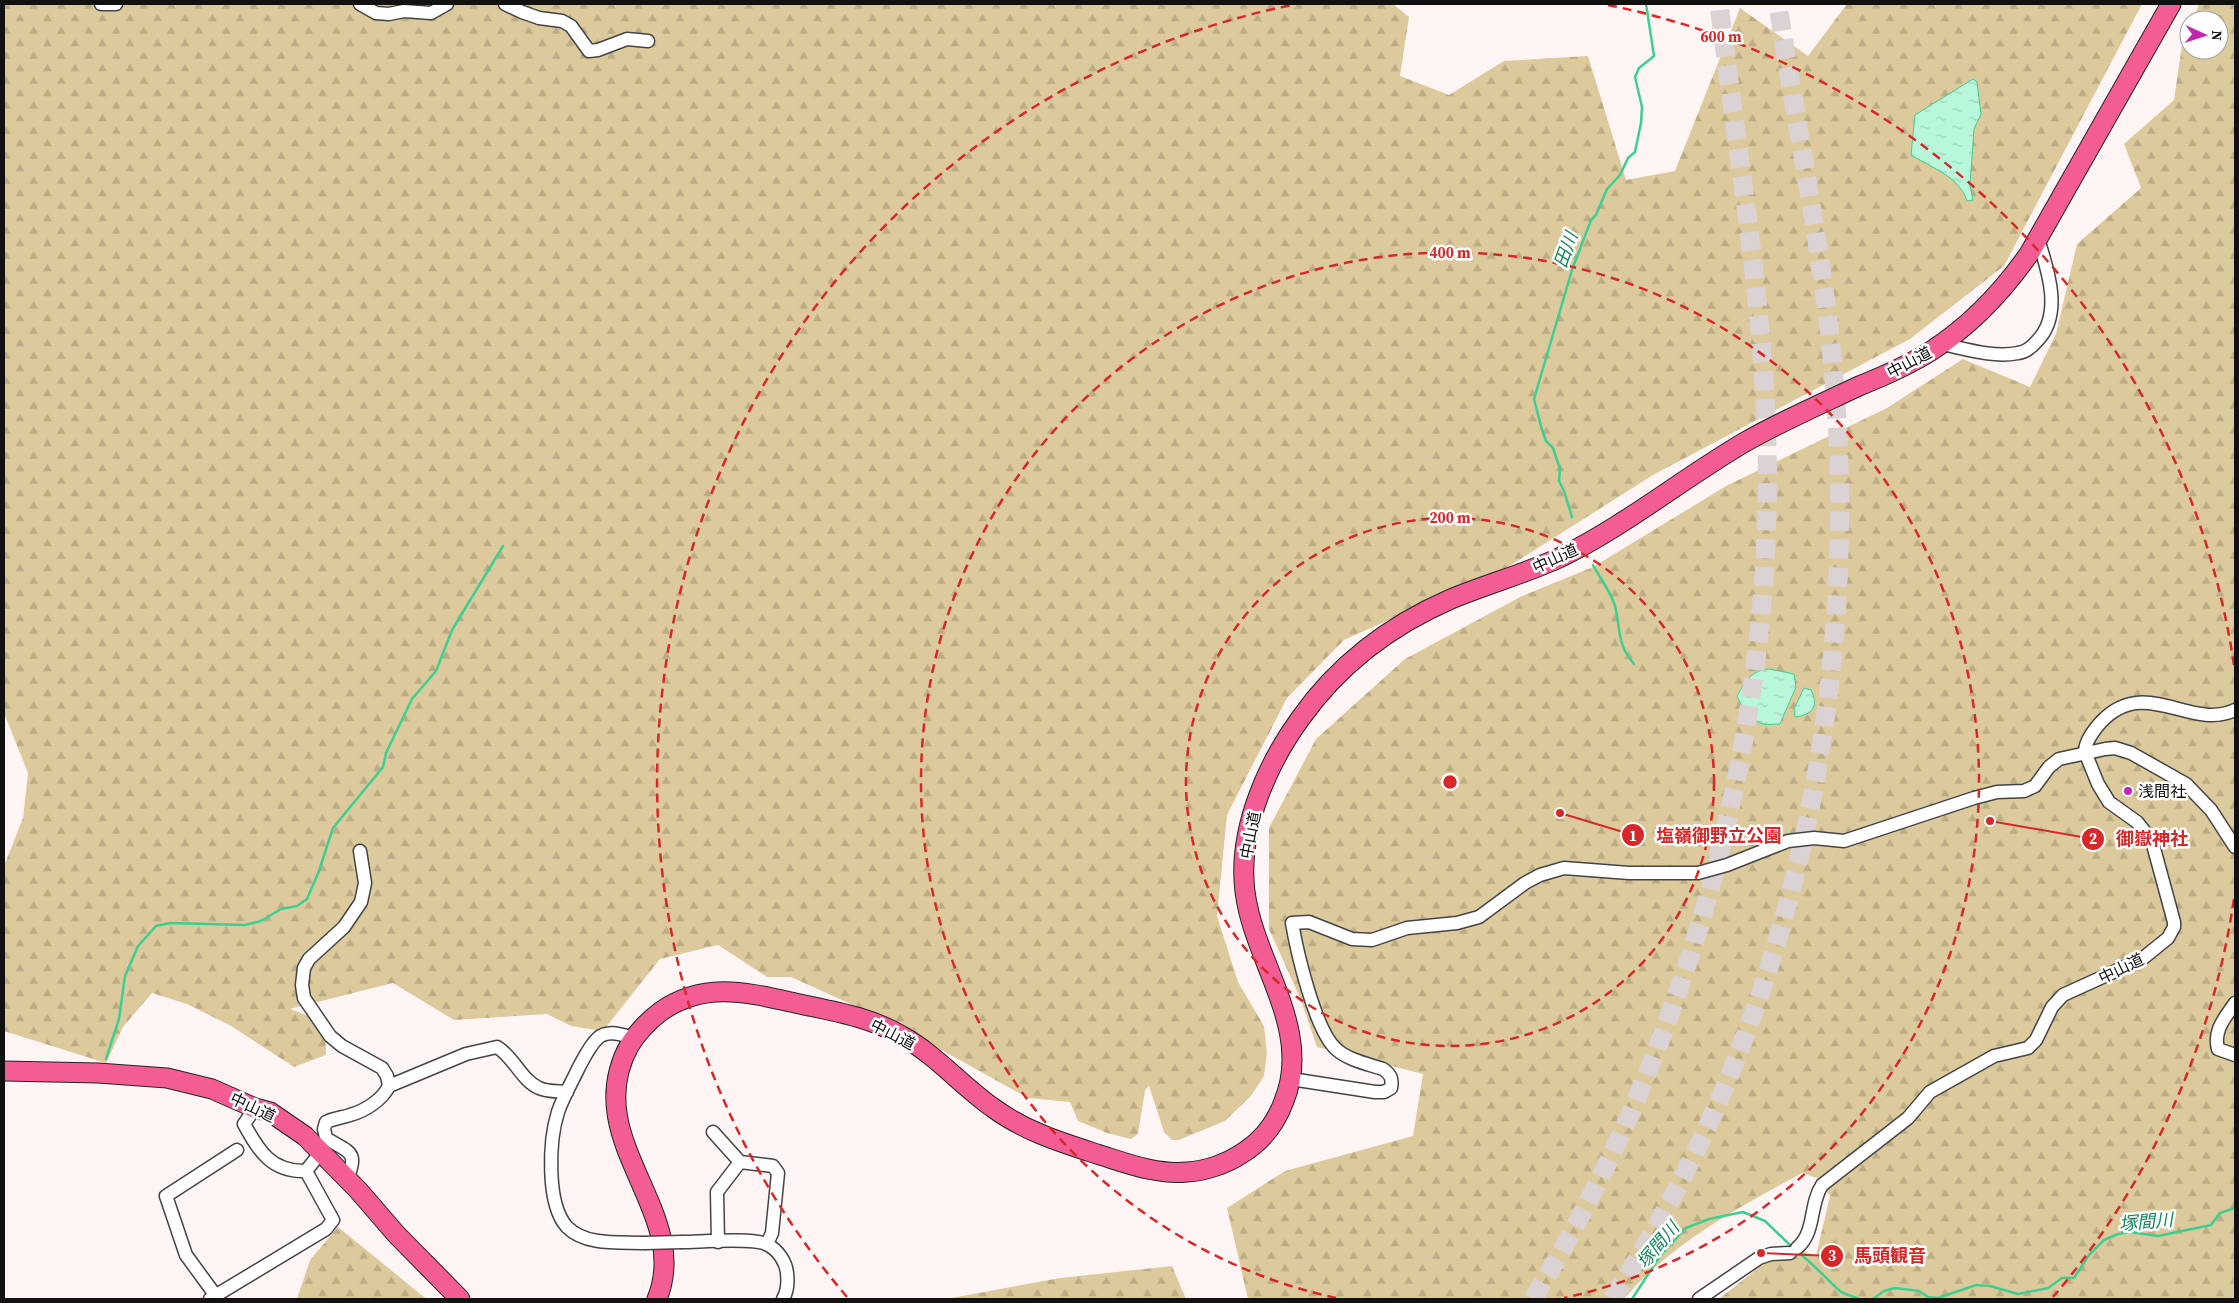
<svg xmlns="http://www.w3.org/2000/svg" width="2239" height="1303" font-family="'Source Serif 4','Noto Sans JP',serif">
<style>
.forest{fill:url(#forest-firs)}
.water{fill:url(#water-ripples);stroke:#3fce92}
.lines{fill:none;stroke-linecap:round;stroke-linejoin:round}
.stream{stroke:#3fce92;stroke-width:2.5}
.highway-tunnel{stroke:#dbd3d3;stroke-width:19;stroke-dasharray:19 9;stroke-linecap:butt}
.minor-casing{stroke:#444;stroke-width:15}
.highway-casing{stroke:#222;stroke-width:21}
.minor{stroke:#fff;stroke-width:12}
.highway{stroke:#f45d94;stroke-width:19}
.minor-bridge-casing{stroke:#444;stroke-width:15;stroke-linecap:butt}
.minor-bridge{stroke:#fff;stroke-width:12}
.ring{fill:none;stroke:#d62828;stroke-width:2.5;stroke-dasharray:9 6}
.poi-dot{fill:#c327ae;stroke:#fff;stroke-width:2}
.labels{text-anchor:middle;stroke-width:5;stroke-linejoin:round;paint-order:stroke}
.street-label{font-size:16px;fill:#111;stroke:#fff}
.poi-label{font-size:16px;fill:#111;stroke:#fff;text-anchor:start}
.water-label{font-size:18px;font-style:italic;fill:#17875c;stroke:#fff}
.centre{fill:#d62828;stroke:#fff;stroke-width:2.5}
.ring-label{font-size:15px;text-anchor:middle;font-weight:bold;fill:#d62828;stroke:#fff;stroke-width:5;stroke-linejoin:round;paint-order:stroke}
.leader{fill:none;stroke:#d62828;stroke-width:2}
.callout-dot{fill:#d62828;stroke:#fff;stroke-width:2}
.mark-label{font-size:15px;text-anchor:middle;font-weight:bold;fill:#fff}
.callout-label{font-size:18px;text-anchor:middle;font-weight:bold;fill:#d62828;stroke:#fff;stroke-width:5;stroke-linejoin:round;paint-order:stroke}
</style>
<defs>
<pattern id="forest-firs" width="22" height="20" patternUnits="userSpaceOnUse" patternTransform="scale(1.25)"><rect width="22" height="20" fill="#dcca9c"/><path d="M5 1l3.5 6h-7zM16 11l3.5 6h-7z" fill="#bcac85"/></pattern>
<pattern id="water-ripples" width="26" height="14" patternUnits="userSpaceOnUse" patternTransform="scale(1.25)"><rect width="26" height="14" fill="#b9f7db"/><path d="M2 4q2-2 4 0t4 0M15 11q2-2 4 0t4 0" fill="none" stroke="#9ed3bb"/></pattern>
</defs>
<rect width="100%" height="100%" fill="#fff5f5"/>
<g class="forest">
<path d="M4 4H1393L1409 17 1400 76 1449 95 1504 61 1588 56 1626 180 1675 171 1740 8 1808 56 1847 4H2142L2004 266 1910 339 1653 475 1508 567 1344 640 1287 698 1227 815 1217 916 1238 982 1264 1026 1267 1053 1264 1076 1251 1096 1225 1121 1179 1140H1172L1164 1132 1149 1086 1145 1090 1138 1134 1131 1139 1107 1133 1078 1121 1070 1102 1028 1098 895 1024 791 977H767L718 945 660 959 603 1031 571 1026 547 1014 454 1020 393 983 290 1009 325 1022 326 1055 294 1067 231 1026 187 1004 152 993 123 1027 106 1063 4 1031V866L23 818 28 773 4 713Z"/>
<path d="M2199 4H2235V1299H1719L1772 1257 1803 1251 1816 1256 1830 1196 1817 1178 1802 1173C1739 1207 1670 1244 1624 1299H1248L1227 1208 1285 1171 1413 1136 1423 1074 1317 1047 1301 1000 1269 929V828L1316 739 1405 659 1522 596 1593 567 1726 486 1887 408 1963 359 2030 387 2056 334 2077 244 2141 188 2124 144 2174 100 2182 45 2189 29V50H2219V20H2193Z"/>
<path d="M338 1227 424 1297 426 1299H297L310 1260Z"/>
<path d="M1172 1266 1186 1299H946L1060 1278Z"/>
</g>
<g class="water">
<path d="M1973 79 1977 82 1981 114 1974 129 1970 185 1973 200 1967 201C1960 177 1932 168 1911 155L1915 115Z"/>
<path d="M1769 669 1794 674 1796 687 1780 724C1775 724 1768 725 1763 724 1752 721 1741 706 1737 696 1746 681 1750 671 1769 669Z"/>
<path d="M1804 688 1811 690C1819 706 1813 715 1795 717L1794 709Z"/>
</g>
<g class="lines">
<g class="stream">
<path d="M1572 517 1564 491 1559 481 1560 469 1553 448 1546 441 1542 430 1534 399 1572 270 1591 220 1596 215 1607 189 1620 175 1628 158 1635 152 1641 123 1642 107 1635 77 1639 68 1654 56 1646 4"/>
<path d="M1593 565C1600 578 1611 592 1615 606 1621 629 1616 643 1634 664"/>
<path d="M106 1059 119 1019 125 976 138 946 156 926 170 923 245 925 261 921 281 909 297 906 307 899 319 871 333 828 383 767 386 753 412 699 436 671 452 630 503 546"/>
<path d="M1798 1252C1813 1264 1826 1278 1840 1291 1845 1295 1853 1296 1859 1299"/>
<path d="M1632 1299 1660 1256 1686 1228 1709 1219 1743 1212 1765 1221 1792 1247"/>
<path d="M1873 1299 1884 1291 1895 1288 1919 1291 1928 1297 1938 1298 1976 1285 1990 1286 2018 1294 2048 1288 2062 1278H2074L2089 1255 2104 1240 2118 1234 2130 1232 2158 1236 2211 1225 2220 1213 2235 1208"/>
</g>
<g class="highway-tunnel">
<path d="M1533 1299C1686 1052 1774 737 1767 446 1763 298 1737 151 1719 4"/>
<path d="M1612 1299C1781 1042 1855 724 1837 418 1829 279 1798 141 1778 4"/>
</g>
<g class="minor-casing">
<g id="minor">
<path d="M101 4H116"/>
<path d="M360 4 376 13 389 14 404 11 431 13 447 4"/>
<path d="M505 4 522 12 539 18 562 21 571 26 589 51 598 50 627 39 648 41"/>
<path d="M1942 344C1966 349 1993 358 2018 353 2025 352 2032 347 2037 341 2063 315 2048 270 2038 239"/>
<path d="M2235 1003C2225 1018 2213 1030 2218 1049L2235 1055"/>
<path d="M634 1038C622 1035 608 1029 598 1038 590 1045 584 1058 579 1067 572 1082 563 1097 558 1112 549 1140 546 1204 567 1227 586 1246 619 1242 644 1243"/>
<path d="M1291 1079 1375 1092H1384L1391 1088C1393 1078 1390 1074 1383 1069 1368 1064 1348 1060 1336 1049 1315 1030 1297 952 1292 923L1309 922 1352 939 1372 940 1407 928 1457 923 1479 917 1525 883 1540 875 1564 868 1629 873H1698L1727 865 1788 841 1814 838 1844 841 1974 798 1997 792 2024 791 2035 786 2049 767 2059 759 2105 749 2115 748 2131 753 2186 784 2211 810 2235 847"/>
<path d="M389 1086 466 1054 497 1047C514 1057 521 1080 539 1088 547 1092 558 1091 567 1092"/>
<path d="M255 1108 244 1124C259 1151 271 1172 306 1171"/>
<path d="M713 1132 740 1162 773 1166 778 1173 772 1233 767 1244"/>
<path d="M347 1179C360 1150 347 1152 326 1138L324 1129 326 1122C335 1118 341 1118 350 1115 365 1111 382 1100 389 1086L387 1076 382 1068 342 1046 330 1036 304 998 302 985 304 968 309 959 344 927 361 902 365 883 360 851"/>
<path d="M682 1242C700 1242 755 1237 768 1245 778 1250 786 1262 787 1273 788 1282 788 1291 783 1299"/>
<path d="M718 1242 717 1192 740 1162"/>
<path d="M1797 1248C1816 1232 1809 1205 1822 1185L1908 1118 1930 1092 1994 1056 2028 1048 2036 1040 2052 1007 2063 995 2142 959 2168 938 2174 927V922L2152 841 2137 822 2109 802 2098 784 2085 752C2085 741 2094 730 2101 722 2145 675 2190 731 2235 710"/>
<path d="M216 1296 186 1255 166 1196 237 1150"/>
<path d="M210 1299 326 1229 333 1220 306 1171 321 1152"/>
<path d="M1699 1299 1759 1258 1771 1254 1790 1253"/>
</g>
</g>
<g class="highway-casing">
<g id="highway">
<path d="M4 1071 98 1073 167 1078 212 1089 255 1108 270 1112 305 1136 358 1190 396 1234 460 1299"/>
<path d="M657 1299C693 1211 578 1140 629 1046 637 1033 647 1022 660 1012 707 979 752 994 804 1005 838 1012 872 1018 902 1036 936 1055 961 1085 992 1107 1024 1131 1060 1142 1097 1154 1126 1163 1156 1175 1187 1172 1205 1171 1226 1164 1241 1154 1261 1142 1276 1123 1284 1101 1315 1025 1247 955 1244 880 1241 824 1268 763 1300 719 1338 665 1391 625 1451 599 1487 584 1524 574 1559 558 1625 526 1682 479 1745 442 1782 421 1821 404 1859 386 1884 376 1909 365 1931 351 1970 326 2003 291 2029 254L2171 4"/>
</g>
</g>
<use href="#minor" class="minor"/>
<use href="#highway" class="highway"/>
<g class="minor-bridge-casing">
<path id="minor-bridge" d="M644 1243 682 1242"/>
</g>
<use href="#minor-bridge" class="minor-bridge"/>
</g>
<g class="ring">
<circle cx="1450" cy="782" r="264"/>
<path d="M1336 1298A529 529 0 1 1 1564 1298"/>
<path d="M2234 899A793 793 0 0 1 2053 1297M847 1297A793 793 0 0 1 1292 5M1608 5A793 793 0 0 1 2234 665"/>
</g>
<circle class="poi-dot" cx="2128" cy="791" r="5"/>
<g class="labels">
<g class="street-label">
<text transform="translate(1909 362) rotate(-28)" y="6">中山道</text>
<text transform="translate(1555 558) rotate(-25)" y="6">中山道</text>
<text transform="translate(1250 835) rotate(-79)" y="6">中山道</text>
<text transform="translate(2121 968) rotate(-26)" y="6">中山道</text>
<text transform="translate(893 1034) rotate(27)" y="6">中山道</text>
<text transform="translate(253 1107) rotate(25)" y="6">中山道</text>
</g>
<g class="poi-label">
<text x="2138" y="797">浅間社</text>
</g>
<g class="water-label">
<text transform="translate(1566 250) rotate(-70)" y="6">田川</text>
<text transform="translate(2146 1222) rotate(-5)" y="6">塚間川</text>
<text transform="translate(1658 1245) rotate(-50)" y="6">塚間川</text>
</g>
</g>
<circle cx="1450" cy="782" r="8" class="centre"/>
<g class="ring-label">
<text x="1721" y="42">600 m</text>
<text x="1450" y="258">400 m</text>
<text x="1450" y="523">200 m</text>
</g>
<path class="leader" d="M1560 813L1633 835M1990 821L2093 839M1761 1253L1832 1256"/>
<g class="callout-dot">
<circle cx="1560" cy="813" r="5"/>
<circle cx="1990" cy="821" r="5"/>
<circle cx="1761" cy="1253" r="5"/>
<circle cx="1633" cy="835" r="12"/>
<circle cx="2093" cy="839" r="12"/>
<circle cx="1832" cy="1256" r="12"/>
</g>
<g class="mark-label">
<text x="1633" y="841">1</text>
<text x="2093" y="844">2</text>
<text x="1832" y="1261">3</text>
</g>
<g class="callout-label">
<text x="1719" y="842">塩嶺御野立公園</text>
<text x="2152" y="845">御嶽神社</text>
<text x="1890" y="1262">馬頭観音</text>
</g>
<rect width="2239" height="1303" fill="none" stroke="#111111" stroke-width="10"/>
<g transform="translate(2204 35) rotate(93)"><circle r="24" fill="#ffffff" stroke="#a0a0a0"/>
<path d="M0-4L9 19L0 12L-9 19Z" fill="#c327ae"/>
<text y="-8" font-size="14" font-weight="bold" text-anchor="middle" fill="#111111">N</text>
</g>
</svg>
